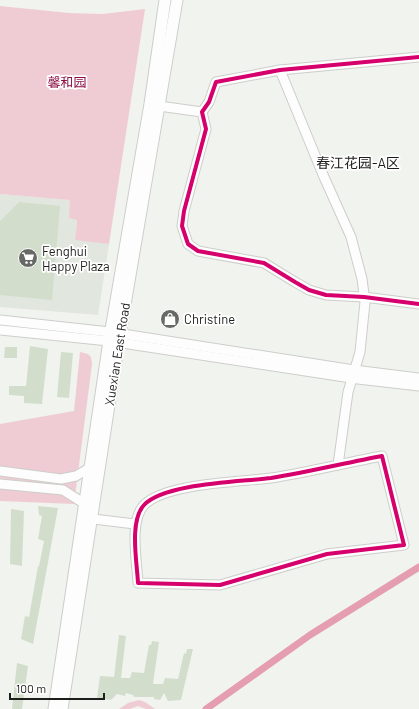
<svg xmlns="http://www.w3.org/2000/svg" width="419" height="709" font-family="Barlow,'Noto Sans SC',sans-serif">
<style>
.built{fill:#e1e6de}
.green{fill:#efccd3}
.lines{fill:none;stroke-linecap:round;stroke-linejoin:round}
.canal{stroke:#e49eb0;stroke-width:7}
.building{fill:#d2decb}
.minor-casing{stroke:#cdcecb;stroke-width:11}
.major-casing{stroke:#cdcecb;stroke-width:13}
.minor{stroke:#fdfdfd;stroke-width:9}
.major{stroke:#fdfdfd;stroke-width:11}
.cycleway-casing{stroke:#fff;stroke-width:6}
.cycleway{stroke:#d6006c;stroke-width:4}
.labels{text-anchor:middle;stroke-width:3.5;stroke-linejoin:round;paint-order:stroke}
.park-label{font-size:13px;fill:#8a0c43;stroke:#fff}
.poi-label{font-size:13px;fill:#1d1e1c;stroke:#fff;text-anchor:start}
.street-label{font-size:13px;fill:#1d1e1c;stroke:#fff}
.neighbourhood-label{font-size:14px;fill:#1d1e1c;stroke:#fff}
</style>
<rect width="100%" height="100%" fill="#f1f3ef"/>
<path class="built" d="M0 194 71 200 77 220 75 239 109 244 98 315 0 307Z"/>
<g class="green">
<path d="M0 6 69 13 103 14 145 9 109 244 75 240 77 220 69 218 70 200 0 194Z"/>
<path d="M80 352 88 354 91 357 92 364 74 504 0 501V424L74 411Z"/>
<path d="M139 700 145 702 155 709H146L138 706 130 709H119L128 703Z"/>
</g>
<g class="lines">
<path class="canal" d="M206 709 310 635 419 567"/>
</g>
<g class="building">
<path d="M19 202 60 206 52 300 0 295V221Z"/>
<path d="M30 346 48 349 42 404 24 403V396L9 395V386H26Z"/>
<path d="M5 347H17V358H4Z"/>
<path d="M61 352 73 353 69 398 57 397Z"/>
<path d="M38 506 58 508 33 644 21 639 25 616 29 617 38 566H39L44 541 38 539 42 516 39 515Z"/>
<path d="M11 509 24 511 22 566 10 564Z"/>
<path d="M119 635 126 636 121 678H130L132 672 144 673 149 645H151L152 641 159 642 153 684H163L165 678 178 679 184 653 186 654 187 649H193L181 700 168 701 164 693 160 700 154 699V697H134L133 695 126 693 125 696 117 694 111 700 97 698 100 676 114 677Z"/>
<path d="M17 663 28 666 22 709H12Z"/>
</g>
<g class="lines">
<g class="minor-casing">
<g id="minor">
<path d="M419 57 280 70 216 82 209 102 202 112 206 129 184 211 182 226 188 244 198 251 264 263 295 282 309 290 326 295 364 297 419 304"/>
<path d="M280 70 324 177 351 237 362 279 365 302 360 352 348 392 338 465"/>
<path d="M152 105 202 112"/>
<path d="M0 320 110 332 354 370 419 378"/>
<path d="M0 330 109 341 358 379 419 386"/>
<path d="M382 456 404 545 327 554 220 585 138 583C137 562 129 521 144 505 165 483 241 482 271 478 308 472 345 463 382 456Z"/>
<path d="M0 471 61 479 76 476 91 467"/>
<path d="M0 484 63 490 85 504"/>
<path d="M85 518 135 524"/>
</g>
</g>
<g class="major-casing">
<g id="major">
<path d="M54 709 109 341 150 104 165 0"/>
<path d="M62 709 120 334 177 0"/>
</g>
</g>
<use href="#minor" class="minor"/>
<use href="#major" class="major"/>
<g class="cycleway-casing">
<g id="cycleway">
<path d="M419 57 280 70 216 82 209 102 202 112 206 129 184 211 182 226 188 244 198 251 264 263 295 282 309 290 326 295 364 297 419 304"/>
<path d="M382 456 404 545 327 554 220 585 138 583C137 562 129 521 144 505 165 483 241 482 271 478 308 472 345 463 382 456Z"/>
</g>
</g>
<use href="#cycleway" class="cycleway"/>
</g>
<defs>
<g id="supermarket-disc" transform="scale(1)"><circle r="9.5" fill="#676966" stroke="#fff"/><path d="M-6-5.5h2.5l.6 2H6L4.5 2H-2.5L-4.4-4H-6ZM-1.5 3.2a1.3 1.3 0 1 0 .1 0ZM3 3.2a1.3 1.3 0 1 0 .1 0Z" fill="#fff"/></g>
<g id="shop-disc" transform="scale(1)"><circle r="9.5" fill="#676966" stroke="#fff"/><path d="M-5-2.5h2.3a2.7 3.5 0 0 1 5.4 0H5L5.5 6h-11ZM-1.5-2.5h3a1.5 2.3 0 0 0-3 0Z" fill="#fff"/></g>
</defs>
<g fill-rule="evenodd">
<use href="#supermarket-disc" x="28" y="258"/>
<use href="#shop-disc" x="170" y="319"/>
</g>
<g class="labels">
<g class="park-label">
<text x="67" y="87">馨和园</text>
</g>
<g class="poi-label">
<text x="42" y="256">Fenghui<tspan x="42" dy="15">Happy Plaza</tspan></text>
<text x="184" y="324">Christine</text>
</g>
<g class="street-label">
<text transform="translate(117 354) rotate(-81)" y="5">Xuexian East Road</text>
</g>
<g class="neighbourhood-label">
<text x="358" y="168">春江花园-A区</text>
</g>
</g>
<path d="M10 693v6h94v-6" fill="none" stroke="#1d1e1c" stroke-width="2"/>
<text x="16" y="693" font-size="12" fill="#1d1e1c" stroke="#ffffff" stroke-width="3" paint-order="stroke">100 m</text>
</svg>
